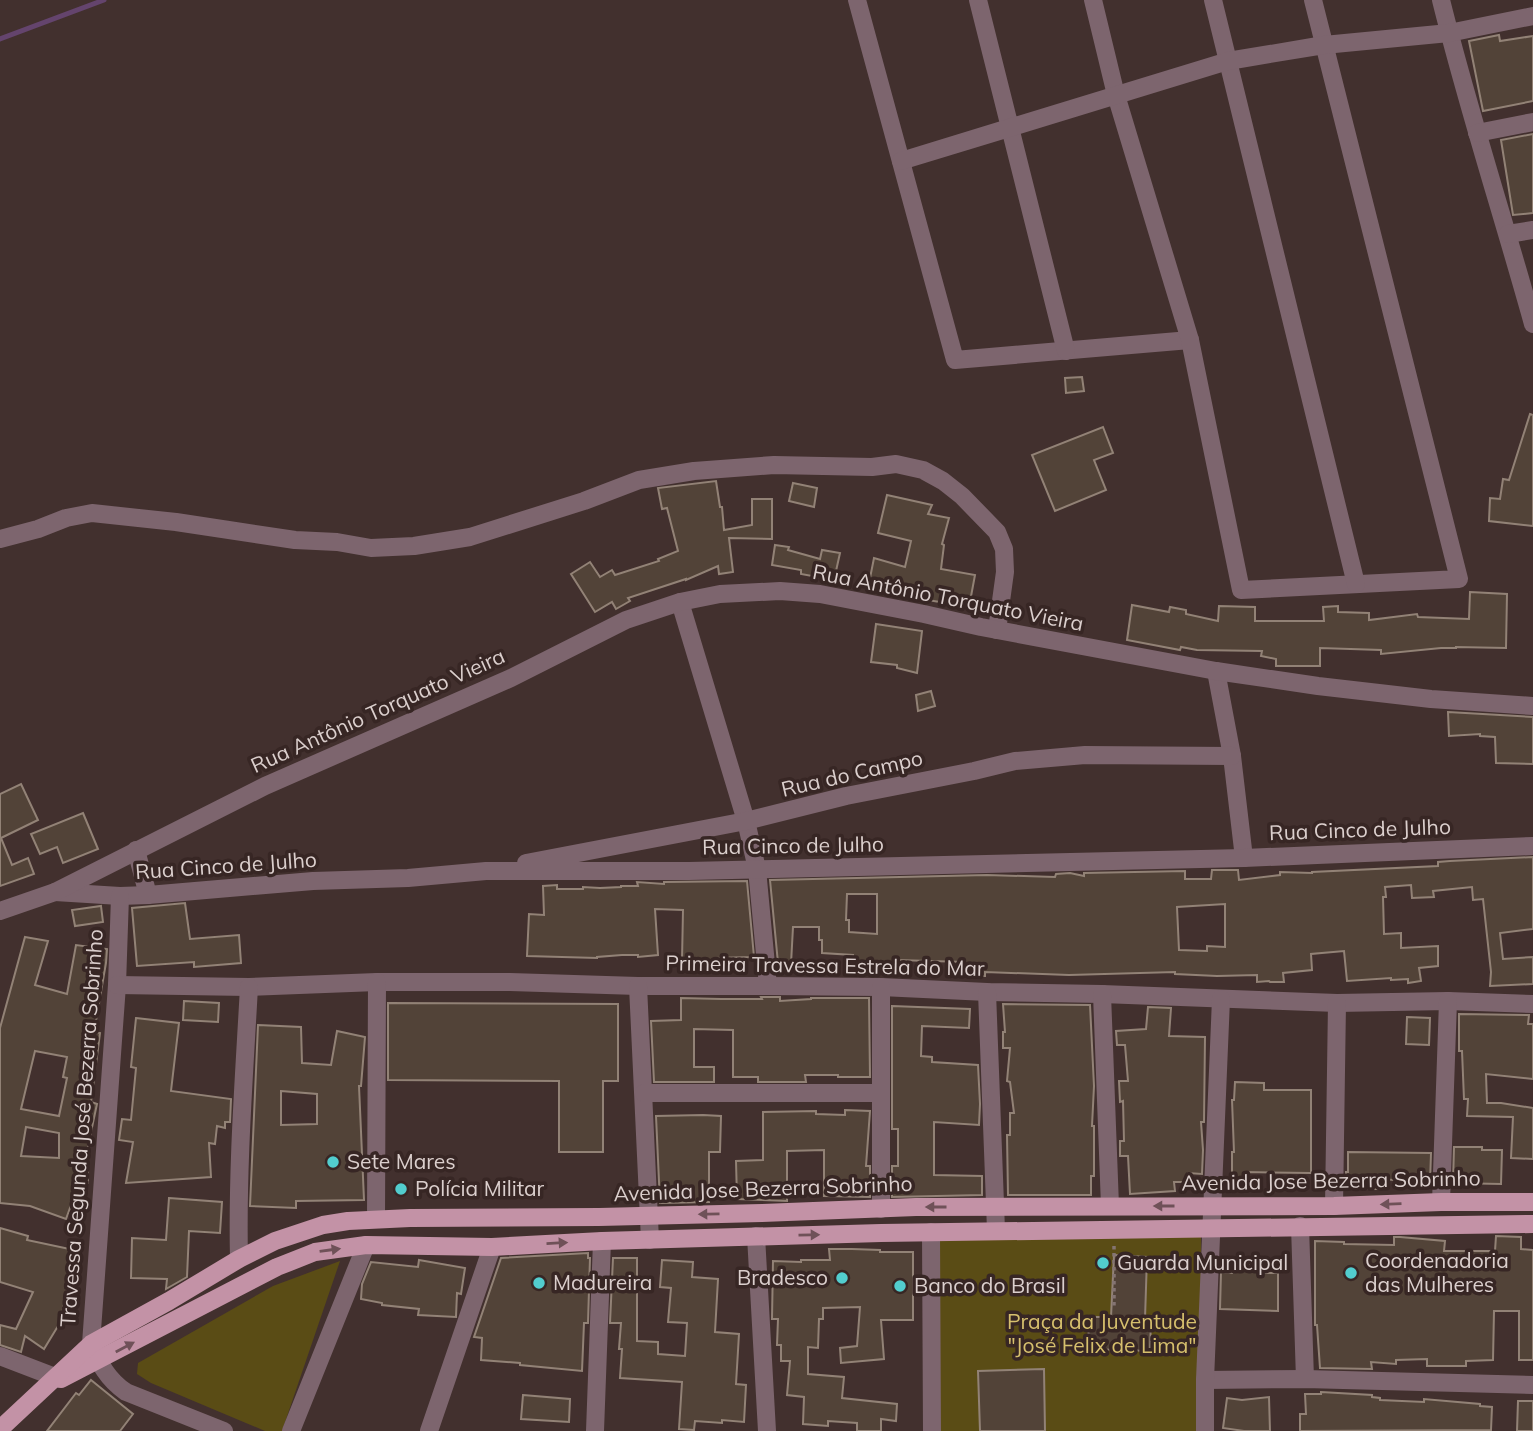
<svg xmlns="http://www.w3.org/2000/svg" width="1533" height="1431" font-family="Mulish,sans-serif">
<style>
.green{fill:#5a4c15}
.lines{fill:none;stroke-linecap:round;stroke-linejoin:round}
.stream{stroke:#64446d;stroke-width:5}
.building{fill:#524338;stroke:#928276;stroke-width:2;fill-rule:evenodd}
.path{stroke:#847472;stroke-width:3.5;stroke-dasharray:3.5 3.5;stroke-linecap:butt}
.minor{stroke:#7d656e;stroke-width:18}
.major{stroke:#c392a6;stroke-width:18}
.oneway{fill:#6f5158}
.poi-dot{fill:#52cdce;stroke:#372624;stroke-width:2.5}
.labels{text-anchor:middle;stroke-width:7;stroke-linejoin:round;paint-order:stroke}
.street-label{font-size:21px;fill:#dbcfcd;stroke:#372624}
.poi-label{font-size:21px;fill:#dbcfcd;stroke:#372624;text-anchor:start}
.park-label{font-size:21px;fill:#d6bf6d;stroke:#372624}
</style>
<rect width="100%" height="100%" fill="#42302e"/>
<g class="green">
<path d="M1201 1235 1202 1431H940V1238Z"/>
<path d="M340 1261 282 1431H265L151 1383 137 1374 138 1363 273 1286Z"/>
</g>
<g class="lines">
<path class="stream" d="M0 39 104 0"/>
</g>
<g class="building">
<path d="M1499 35 1500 41 1533 36V101L1483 111 1469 41Z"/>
<path d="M1533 134V213L1513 215 1501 140Z"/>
<path d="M1082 377 1084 391 1066 393 1065 378Z"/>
<path d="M1530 414 1533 415V526L1489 521 1490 498 1500 499 1503 479 1509 480Z"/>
<path d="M1103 427 1113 453 1094 460 1106 490 1055 511 1032 455Z"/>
<path d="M716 481 720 507H722L724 530 752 525V499H772V539L729 538 733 572 719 574 718 566 686 580V579L628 598 630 601 616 609 612 602 595 612 571 574 590 562 600 577 612 570 615 575 659 561 658 559 678 551 667 508 662 509 658 488Z"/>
<path d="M793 483 817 488 814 507 789 501Z"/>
<path d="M887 495 932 505 928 514 949 518 942 544 944 545 941 569 975 575 969 607 922 599 923 597 893 591 869 583 874 558 905 567 911 541 878 533Z"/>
<path d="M775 545 789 547 788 550 820 559 822 550 840 553 834 580 801 574V570L772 565Z"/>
<path d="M1470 592 1507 594 1506 648 1456 647V648H1441L1381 654V650L1320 648V666H1276V659L1261 656 1262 651 1197 650 1181 647 1180 650 1127 640 1132 605 1169 612 1170 607 1186 610V614L1218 621 1219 606 1255 607V621H1324L1323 607 1338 606V612L1369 613V620L1417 614 1418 617 1469 619Z"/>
<path d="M876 624 922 631 917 673 897 668V665L871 662Z"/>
<path d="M931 691 935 706 918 711 916 695Z"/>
<path d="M1448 712 1533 717V764L1496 763 1495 737 1480 736V734L1449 736Z"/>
<path d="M21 784 38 820 1 838 12 865 28 858 34 874 0 886V794Z"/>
<path d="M83 813 98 849 63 863 57 847 40 854 31 834Z"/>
<path d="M1533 857V929L1500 933 1503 959 1533 957V984L1490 986 1491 972 1483 899 1473 900 1472 887 1433 891 1434 897 1412 898 1411 885 1385 887 1386 897H1383L1384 934 1401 933V948L1438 946V966L1419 968 1421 981 1408 983V979L1391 980V978L1347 981 1344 951 1311 954 1312 970 1283 973 1284 982H1270L1269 981 1257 982V975L1217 976 1175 974V972L1069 975 985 972V976H966L965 962 897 960V963H872V964L852 963 853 955 822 953V940H819V927H793L791 964 778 963 770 880 987 875 1055 877 1056 874 1070 873 1084 876V873L1185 871V879H1211L1212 870H1238L1239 880 1280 875V872L1312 873V872L1438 866V862L1450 861ZM847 894H877V934L849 932V920H846ZM1225 904V947L1207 946V951L1179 950 1177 907Z"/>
<path d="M747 881 754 957 715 958V964L700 965V962L682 961 683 910 655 909 658 955 638 957V955H622L597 957V958L527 956 529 914 544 915 543 886 557 885V889H583V887L600 888 621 887V886H638L637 882 664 884V882Z"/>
<path d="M185 903 190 939 239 935 241 963 194 967V962L137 966 132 908Z"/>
<path d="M101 906 103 922 75 926 72 910Z"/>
<path d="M25 937 48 941 35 985 67 994 76 945 107 949 106 963 94 1032 100 1033 91 1102 97 1104 88 1146V1183H79L66 1219 30 1206 0 1203V1028ZM35 1051 67 1057 63 1077 67 1078 59 1116 21 1109ZM26 1127 59 1133V1158L21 1156Z"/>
<path d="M761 997H780V1001L811 999V998H869L870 1077H838V1075H805L806 1082H758V1077H733V1030L694 1029V1067H714V1082H654L651 1021 681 1020V998L721 999H762Z"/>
<path d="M184 1001 219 1003 218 1022 183 1020Z"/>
<path d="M388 1003 618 1004V1081H603V1152H559V1081L388 1080Z"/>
<path d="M1003 1004 1090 1005 1094 1086 1092 1126H1094V1176H1091V1195H1008L1007 1135H1010V1113H1014L1010 1082 1007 1081 1010 1048H1003V1032H1005Z"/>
<path d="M892 1006 970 1009 969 1028 922 1026 921 1056 932 1057V1062L978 1065 980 1104 979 1125 934 1122V1175L982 1176V1195L892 1197V1166H898V1129H892Z"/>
<path d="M1148 1007 1171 1008 1169 1036 1205 1037 1204 1122H1201L1203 1150 1202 1174 1188 1173V1182H1174L1175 1191 1130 1194 1128 1156H1120V1141H1124L1123 1101 1120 1102 1119 1081H1128L1125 1045H1117L1116 1031 1146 1029Z"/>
<path d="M1459 1014 1529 1015 1528 1024H1533V1079L1486 1074 1487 1103H1501L1533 1108V1159L1511 1158 1513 1117 1467 1116 1468 1099H1464L1462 1051H1459Z"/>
<path d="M1407 1017 1430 1018 1429 1045 1406 1044Z"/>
<path d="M136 1018 179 1023 171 1091 231 1099 230 1122H225V1128L217 1126 215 1144 209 1143 211 1177 126 1183 133 1142 119 1140 122 1119 131 1120 136 1068 131 1067Z"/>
<path d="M258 1025 301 1027 302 1063 331 1065 337 1031 365 1037 361 1086H359L364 1200 296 1201V1208L250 1206ZM281 1091 317 1094V1124L281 1125Z"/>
<path d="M1235 1082 1264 1083V1090H1311V1173L1245 1172V1185H1232V1152H1234L1232 1100H1234Z"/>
<path d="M845 1110 870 1111 866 1166H870V1197L824 1196V1150L787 1151V1201L737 1199 736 1161 763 1160V1112L816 1111V1114L845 1115Z"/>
<path d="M703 1115 721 1116 720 1152H709V1202L660 1203 656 1116Z"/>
<path d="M1454 1147H1482V1150H1502L1501 1184 1453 1183Z"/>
<path d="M1348 1152 1431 1153 1430 1183 1382 1179 1383 1189H1346V1172H1348Z"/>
<path d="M169 1198 222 1202 220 1233 189 1231 187 1277 166 1289 167 1279 131 1278 132 1238 166 1240Z"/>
<path d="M0 1228 28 1236 27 1240 79 1251 75 1270 73 1269 63 1309 66 1310 59 1327 58 1326 44 1349 25 1336 21 1352 0 1345V1325L16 1329 33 1292 0 1282Z"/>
<path d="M1496 1236 1521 1237V1249L1533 1250V1360H1519V1311H1494L1493 1360 1466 1361V1366H1427V1359L1396 1360V1364L1371 1362 1372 1369 1320 1368 1317 1325H1315V1241L1344 1242V1244L1394 1245V1237H1400L1445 1241 1444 1251H1495Z"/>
<path d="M829 1249H852L880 1250V1252H913V1320H881L884 1359 841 1363 840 1348 857 1346 860 1307 823 1308V1319H819L818 1348 808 1347V1374L844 1377 842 1398 897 1404 896 1421 881 1419V1431H857V1423L828 1421V1426L803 1424 804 1397 787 1395 790 1361H781V1345H777L778 1319H772L773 1261 801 1262V1260H830Z"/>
<path d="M588 1253V1258H590L588 1323H584L582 1371 520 1365V1363L481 1360 482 1338 474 1337 501 1258Z"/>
<path d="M1114 1255 1147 1257 1145 1319H1151L1150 1351 1088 1349 1089 1317H1111Z"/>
<path d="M613 1258H637V1341L658 1342V1354L685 1356 687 1323 668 1322 671 1288 660 1287 662 1260 693 1262 692 1277 718 1279 715 1332 739 1334 736 1384 746 1385 744 1422 722 1420V1423L695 1421 694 1430 679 1429 682 1382 620 1378 622 1349H619L621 1323H610Z"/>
<path d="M419 1260 465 1268 461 1294 457 1293 456 1317 418 1315 419 1309 382 1305V1303L361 1299 362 1284 371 1262 418 1267Z"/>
<path d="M1232 1265 1261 1266V1273H1278V1311L1220 1309 1221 1272 1232 1273Z"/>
<path d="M1044 1369 1045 1431H980L978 1371Z"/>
<path d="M91 1380 133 1414 120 1431H47L76 1393 79 1395Z"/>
<path d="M1321 1392 1372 1395V1397L1380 1398V1400L1424 1402V1399L1480 1404V1406L1492 1407 1491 1430 1300 1431V1414H1306L1305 1394H1321Z"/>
<path d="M523 1395 570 1399 569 1422 521 1419Z"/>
<path d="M1269 1397 1270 1431H1244L1223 1428 1227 1398 1242 1400Z"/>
<path d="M1518 1401H1533V1431H1517Z"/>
</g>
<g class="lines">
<path class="path" d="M1114 1246V1309"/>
<g class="minor">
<path d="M857 0 955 360 1190 340"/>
<path d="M978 0 1066 351"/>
<path d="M1093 0 1116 95 1190 340 1241 590 1459 579 1313 0"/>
<path d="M1213 0 1356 584"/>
<path d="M1441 0C1468 109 1503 216 1533 324"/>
<path d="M1477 133 1533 122"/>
<path d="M901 161 1228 61 1324 45 1449 33 1533 16"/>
<path d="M1508 234 1533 230"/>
<path d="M0 539 38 529 66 518 92 513 176 522 295 540 337 542 371 548 414 546 470 537 584 501 639 480 694 471 774 465 872 467 896 464 923 470 943 481 962 496 997 532 1004 549 1005 572 997 630"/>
<path d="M680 602 746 821 757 869 768 986"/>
<path d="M1216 671 1232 756 1244 858"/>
<path d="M136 850 148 895"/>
<path d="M526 863 746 821 846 796 974 771 1015 761 1085 755 1232 756"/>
<path d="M55 892 120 896 148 895 313 881 408 878 486 871H689L1244 858 1533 846"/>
<path d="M120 896 117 985 91 1344C100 1364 107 1379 126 1392L224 1431"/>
<path d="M0 911 55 892 265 786 511 678 626 620 680 602 720 594 780 591 820 594 924 614 981 627 1216 671 1318 686 1431 699 1533 706"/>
<path d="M117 985 249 987 377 982H510L638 986H768L881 987 987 992 1102 994 1337 1003 1448 1001 1533 1004"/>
<path d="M638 986 650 1240"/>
<path d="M987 992 996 1230"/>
<path d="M1102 994 1110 1206"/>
<path d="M644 1093H880"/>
<path d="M1441 1202 1448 1001"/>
<path d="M1334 1206 1337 1003"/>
<path d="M881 1209V987"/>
<path d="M376 1218 377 982"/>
<path d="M1300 1226 1305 1379"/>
<path d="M931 1232 932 1431"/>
<path d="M756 1236 767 1431"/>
<path d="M239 1259C237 1168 244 1078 249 987"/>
<path d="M0 1356 60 1379"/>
<path d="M1205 1380 1305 1379 1533 1385"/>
<path d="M291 1431 366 1245"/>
<path d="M429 1431 492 1247"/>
<path d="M595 1431 602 1241"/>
<path d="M1205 1431V1380L1221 999"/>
</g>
<g class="major">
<path d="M61 1379 277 1267 315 1252 366 1245 492 1247 602 1241 881 1233 1533 1224"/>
<path d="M0 1429 91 1344 169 1301 239 1259 275 1241 323 1225 348 1221 410 1218 599 1217 762 1213 916 1207 1334 1206 1441 1202H1533"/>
</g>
</g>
<defs><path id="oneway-solid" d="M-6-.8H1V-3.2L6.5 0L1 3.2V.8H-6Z" transform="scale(1.75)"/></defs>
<g class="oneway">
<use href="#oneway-solid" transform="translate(1391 1204) rotate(178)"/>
<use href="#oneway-solid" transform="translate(1164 1206) rotate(180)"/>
<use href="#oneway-solid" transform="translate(936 1207) rotate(180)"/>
<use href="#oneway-solid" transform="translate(709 1214) rotate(179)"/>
<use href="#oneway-solid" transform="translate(809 1235) rotate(-1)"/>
<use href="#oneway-solid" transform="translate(557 1243) rotate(-3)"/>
<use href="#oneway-solid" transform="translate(330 1250) rotate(-8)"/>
<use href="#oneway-solid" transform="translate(125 1347) rotate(-28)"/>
</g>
<g class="poi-dot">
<circle cx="333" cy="1162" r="7"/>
<circle cx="401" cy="1189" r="7"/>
<circle cx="1103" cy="1263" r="7"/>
<circle cx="1351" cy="1273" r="7"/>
<circle cx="842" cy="1278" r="7"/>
<circle cx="539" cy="1283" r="7"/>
<circle cx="900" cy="1286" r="7"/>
</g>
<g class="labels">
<g class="street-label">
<text transform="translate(948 598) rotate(11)" y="7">Rua Antônio Torquato Vieira</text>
<text transform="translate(378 711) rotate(-24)" y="7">Rua Antônio Torquato Vieira</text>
<text transform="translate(852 774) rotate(-13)" y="7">Rua do Campo</text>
<text transform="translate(1360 830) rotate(-2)" y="7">Rua Cinco de Julho</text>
<text transform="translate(793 846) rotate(-1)" y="7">Rua Cinco de Julho</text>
<text transform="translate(226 866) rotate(-4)" y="7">Rua Cinco de Julho</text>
<text transform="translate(825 966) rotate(1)" y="7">Primeira Travessa Estrela do Mar</text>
<text transform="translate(82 1128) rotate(-86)" y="7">Travessa Segunda José Bezerra Sobrinho</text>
<text transform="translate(1331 1181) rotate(-1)" y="7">Avenida Jose Bezerra Sobrinho</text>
<text transform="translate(763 1189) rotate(-2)" y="7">Avenida Jose Bezerra Sobrinho</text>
</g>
<g class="poi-label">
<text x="347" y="1169">Sete Mares</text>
<text x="415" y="1196">Polícia Militar</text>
<text x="1365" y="1268">Coordenadoria<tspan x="1365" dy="24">das Mulheres</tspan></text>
<text x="1117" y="1270">Guarda Municipal</text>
<text x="828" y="1285" text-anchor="end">Bradesco</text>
<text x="553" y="1290">Madureira</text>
<text x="914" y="1293">Banco do Brasil</text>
</g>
<g class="park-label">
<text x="1102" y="1329">Praça da Juventude<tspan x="1102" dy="24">"José Felix de Lima"</tspan></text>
</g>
</g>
</svg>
